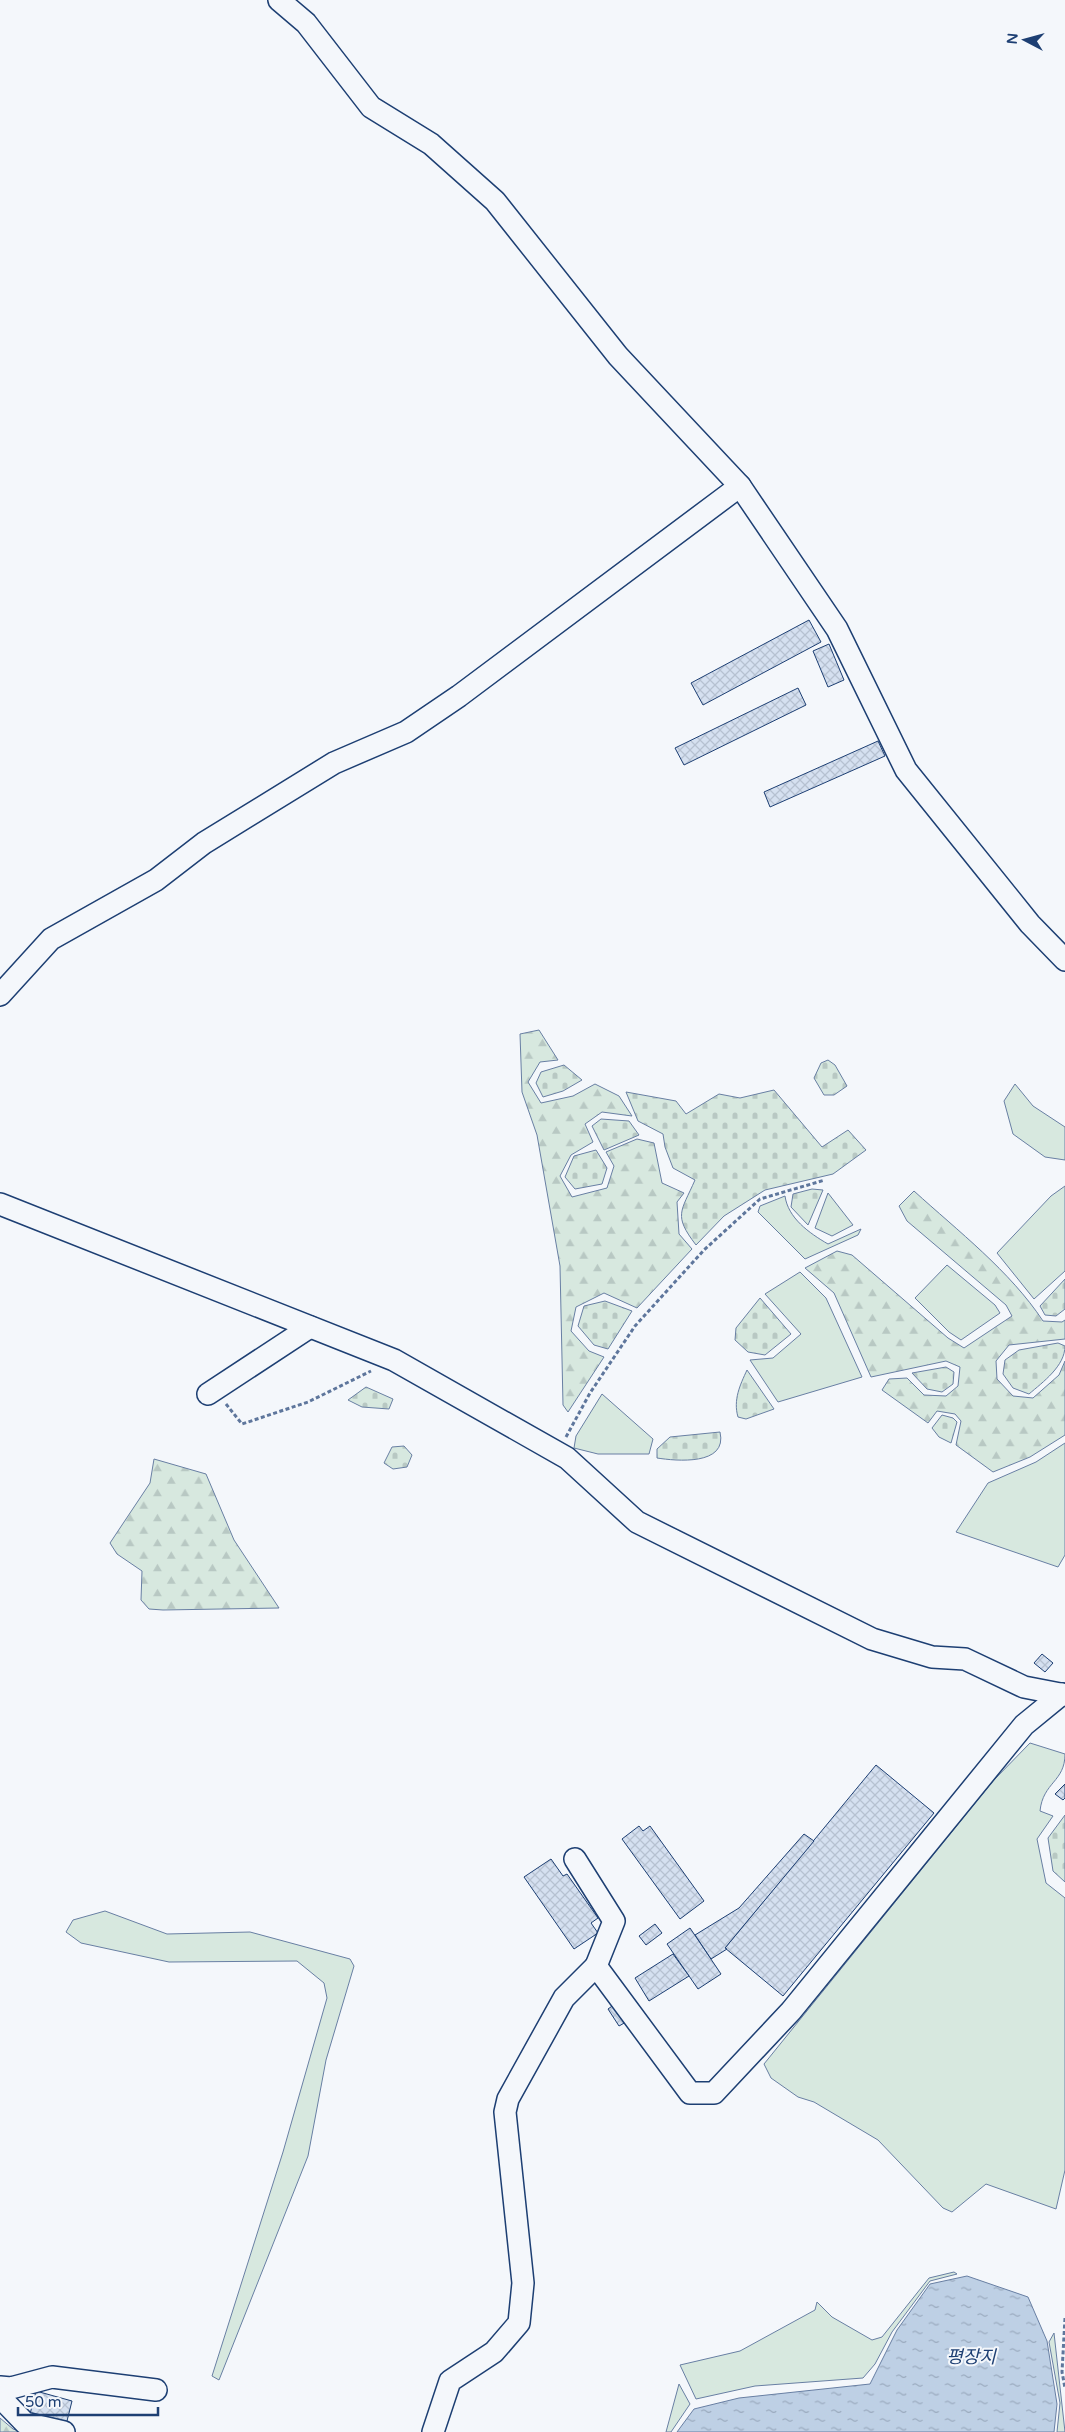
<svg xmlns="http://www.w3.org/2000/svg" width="1065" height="2432" font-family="'Varela Round','Noto Sans KR',sans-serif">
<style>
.grass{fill:#d7e8df;stroke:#687fa3}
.forest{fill:url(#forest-firs);stroke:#687fa3}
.cemetery{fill:url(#cemetery-stones);stroke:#687fa3}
.water{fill:url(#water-ripples);stroke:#687fa3}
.building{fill:url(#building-cross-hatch);stroke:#1d3f73}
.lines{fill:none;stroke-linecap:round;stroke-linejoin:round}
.minor-casing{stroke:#1d3f73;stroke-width:24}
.path{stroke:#5e769c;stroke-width:3;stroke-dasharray:4 2.5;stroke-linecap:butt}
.minor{stroke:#f4f7fb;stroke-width:21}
.labels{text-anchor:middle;stroke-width:4;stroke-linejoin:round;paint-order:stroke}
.water-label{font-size:18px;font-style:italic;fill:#1d3f73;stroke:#f4f7fb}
</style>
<defs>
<pattern id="forest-firs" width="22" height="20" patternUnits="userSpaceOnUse" patternTransform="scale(1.25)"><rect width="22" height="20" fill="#d7e8df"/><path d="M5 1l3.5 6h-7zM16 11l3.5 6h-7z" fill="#b8c8c3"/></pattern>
<pattern id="cemetery-stones" width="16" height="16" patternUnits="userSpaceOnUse" patternTransform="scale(1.25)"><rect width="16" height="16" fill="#d7e8df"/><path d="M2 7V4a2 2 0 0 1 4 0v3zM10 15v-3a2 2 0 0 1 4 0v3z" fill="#b8c8c3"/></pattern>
<pattern id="water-ripples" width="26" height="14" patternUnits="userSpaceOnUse" patternTransform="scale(1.25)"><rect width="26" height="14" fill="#bed0e5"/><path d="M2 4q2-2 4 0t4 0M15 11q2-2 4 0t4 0" fill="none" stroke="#9aaabe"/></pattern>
<pattern id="building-cross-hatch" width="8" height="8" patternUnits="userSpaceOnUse" patternTransform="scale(1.25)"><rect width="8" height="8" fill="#d5e0f0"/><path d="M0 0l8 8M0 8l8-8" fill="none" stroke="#b6c1d1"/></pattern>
</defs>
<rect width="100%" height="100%" fill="#f4f7fb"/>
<g class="grass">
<path d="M1015 1084 1033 1106 1065 1127V1160L1045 1157 1013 1134 1004 1101Z"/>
<path d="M1065 1186V1271L1034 1299 997 1253 1051 1196Z"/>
<path d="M828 1193 853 1225 832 1236 815 1228Z"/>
<path d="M785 1196C788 1218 809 1233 828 1244L861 1229 858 1235 805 1259 758 1212 760 1206Z"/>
<path d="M947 1265 995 1305 1000 1313 961 1340 949 1332 915 1298Z"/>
<path d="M800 1272 826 1298 862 1377 778 1402 750 1360 773 1358 801 1334 765 1294Z"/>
<path d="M602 1394 653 1439 649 1454H598L574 1448 576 1436Z"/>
<path d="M1065 1443V1555L1058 1567 956 1532 988 1483 1036 1462Z"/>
<path d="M1030 1743 1065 1754C1065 1782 1043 1782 1040 1811L1053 1816 1037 1839 1046 1883 1065 1898V2170L1056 2209 986 2184 952 2212 943 2208 878 2140 814 2102 798 2097 771 2078 764 2064 993 1781Z"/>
<path d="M105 1911 167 1934 250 1932 350 1959 354 1966 326 2060 308 2156 219 2380 212 2376 283 2152 327 1998 324 1983 297 1961 169 1962 81 1943 66 1932 73 1920Z"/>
<path d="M954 2272 957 2274 930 2281 892 2332 875 2364 863 2378 755 2386 696 2399 680 2365 740 2351 815 2310 817 2302 832 2317 872 2340 882 2337 929 2278Z"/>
<path d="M1054 2333 1065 2432H1057L1060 2403 1049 2342Z"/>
<path d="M679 2384 690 2404 671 2432H666Z"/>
</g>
<g class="forest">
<path d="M539 1030 558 1060 540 1062 528 1082 541 1103 573 1096 595 1084 619 1096 632 1116 602 1112 585 1124 593 1142 571 1155 560 1176 572 1197 607 1188 614 1166 606 1152 637 1139 654 1143 662 1183 684 1193 677 1202 679 1234 692 1249 637 1308 604 1293 576 1307 571 1331 589 1351 604 1357 568 1412 563 1405 560 1266 537 1135 522 1092 520 1034Z"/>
<path d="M914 1191C958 1231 1010 1271 1043 1321L1062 1322 1065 1320V1339L1009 1345 996 1361 997 1379 1013 1396 1033 1398 1059 1375 1065 1361V1435L1030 1457 993 1472 956 1445 961 1421 955 1414 937 1411 928 1423 882 1390 889 1379 907 1378 924 1395 946 1396 958 1386 960 1367 946 1361 871 1377 834 1293 805 1268 837 1251 852 1255 948 1338 964 1348 1012 1316 1006 1305 907 1221 899 1206Z"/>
<path d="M154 1459 206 1474 234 1540 279 1608 163 1610 149 1609 141 1600 142 1571 117 1554 110 1543 150 1483Z"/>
<path d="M0 2418 13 2429 22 2432H0Z"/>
</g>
<g class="cemetery">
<path d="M828 1060 835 1065 847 1086 834 1095H824L814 1078 821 1063Z"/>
<path d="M564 1065 582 1080 563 1091 543 1097 536 1083 541 1072Z"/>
<path d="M774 1090 822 1147 848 1130 866 1150 833 1174 765 1190 724 1216 696 1245C673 1215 681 1212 695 1180L673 1168 665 1147 663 1134 638 1121 626 1092 676 1101 686 1114 719 1094 740 1098Z"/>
<path d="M601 1119 629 1121 639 1135 604 1150 592 1126Z"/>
<path d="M596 1150 607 1168 602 1184 575 1189 565 1177 574 1156Z"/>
<path d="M812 1189 823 1190 808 1225 791 1207 793 1194Z"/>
<path d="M1065 1279V1309L1056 1316 1045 1315 1040 1306Z"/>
<path d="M760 1298 791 1334 765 1355 748 1352 735 1340 736 1328Z"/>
<path d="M605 1301 632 1311 608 1349 594 1345 578 1326 584 1306Z"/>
<path d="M1058 1343 1065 1346C1065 1366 1043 1382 1029 1394L1013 1388 1003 1374 1005 1360 1019 1350Z"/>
<path d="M946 1367 954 1372 953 1384 942 1392 927 1389 912 1373Z"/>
<path d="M747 1370 774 1409 746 1419 738 1417C733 1400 740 1385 747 1370Z"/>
<path d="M366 1387 393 1399 389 1409 362 1407 348 1400Z"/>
<path d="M942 1415 953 1418 957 1422 951 1443 939 1437 932 1428Z"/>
<path d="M720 1432C728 1466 676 1461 657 1458V1449L670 1437Z"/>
<path d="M404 1446 412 1455 407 1467 393 1469 384 1463 392 1447Z"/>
<path d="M1065 1815V1882L1053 1871 1048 1838Z"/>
</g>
<path class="water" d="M967 2276 1028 2297 1047 2341 1057 2404 1054 2432H677L694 2409 739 2398 870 2384 897 2330 930 2284Z"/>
<g class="building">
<path d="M809 620 821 642 703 705 691 683Z"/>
<path d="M829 644 844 680 828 687 813 651Z"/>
<path d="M798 688 806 705 684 765 675 748Z"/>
<path d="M878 741 885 756 770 807 764 792Z"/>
<path d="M1042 1654 1053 1663 1045 1672 1034 1663Z"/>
<path d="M876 1765 934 1813 783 1996 725 1948Z"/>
<path d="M1065 1784V1798L1063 1800 1055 1794Z"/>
<path d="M639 1826 643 1831 650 1826 704 1901 680 1919 622 1839Z"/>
<path d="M804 1834 814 1841 725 1948 727 1949 711 1959 695 1935 739 1908Z"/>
<path d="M551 1859 563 1876 567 1874 598 1918 591 1923 598 1933 574 1949 524 1877Z"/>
<path d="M655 1924 662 1933 646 1945 639 1936Z"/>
<path d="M690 1928 721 1974 698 1989 667 1944Z"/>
<path d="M673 1954 689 1976 649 2001 635 1978Z"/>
<path d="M615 2004 626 2022 619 2026 608 2009Z"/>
<path d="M36 2391 72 2401 66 2425 30 2414Z"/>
</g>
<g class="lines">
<g class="minor-casing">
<g id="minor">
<path d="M279 0 306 23 371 107 431 144 495 201 618 356 740 486 837 629 906 770 1030 924 1065 960"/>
<path d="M0 995 51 939 156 880 204 843 334 763 406 732 459 696 740 486"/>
<path d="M0 1204 394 1360 567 1458 637 1522 872 1639 932 1657 965 1659 1024 1687 1065 1695"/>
<path d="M208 1394 310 1327"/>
<path d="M575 1859 614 1921 596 1966 690 2093H714L791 2011 1024 1725 1062 1694"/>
<path d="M0 2387 11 2388 52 2377 156 2390"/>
<path d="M0 2397 25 2423 64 2432"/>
<path d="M433 2432 450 2381 494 2352 519 2323 523 2283 505 2112 508 2099 564 1998 596 1966"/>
</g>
</g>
<g class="path">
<path d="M226 1404 242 1424 308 1402 371 1371"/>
<path d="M566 1437 590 1393 635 1326 704 1250 760 1199 825 1180"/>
<path d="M1065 2318 1062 2372 1065 2388"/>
</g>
<use href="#minor" class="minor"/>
</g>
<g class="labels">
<g class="water-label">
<text x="971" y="2363">평장지</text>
</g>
</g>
<g transform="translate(1025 40) rotate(276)" stroke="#f4f7fb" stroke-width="4" paint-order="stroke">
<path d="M0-4L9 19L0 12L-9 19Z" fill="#1d3f73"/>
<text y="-8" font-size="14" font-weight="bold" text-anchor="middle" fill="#1d3f73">N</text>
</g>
<path d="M18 2407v8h140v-8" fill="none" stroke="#1d3f73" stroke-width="2.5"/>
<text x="25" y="2407" font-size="15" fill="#1d3f73" stroke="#f4f7fb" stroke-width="4" paint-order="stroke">50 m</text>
</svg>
